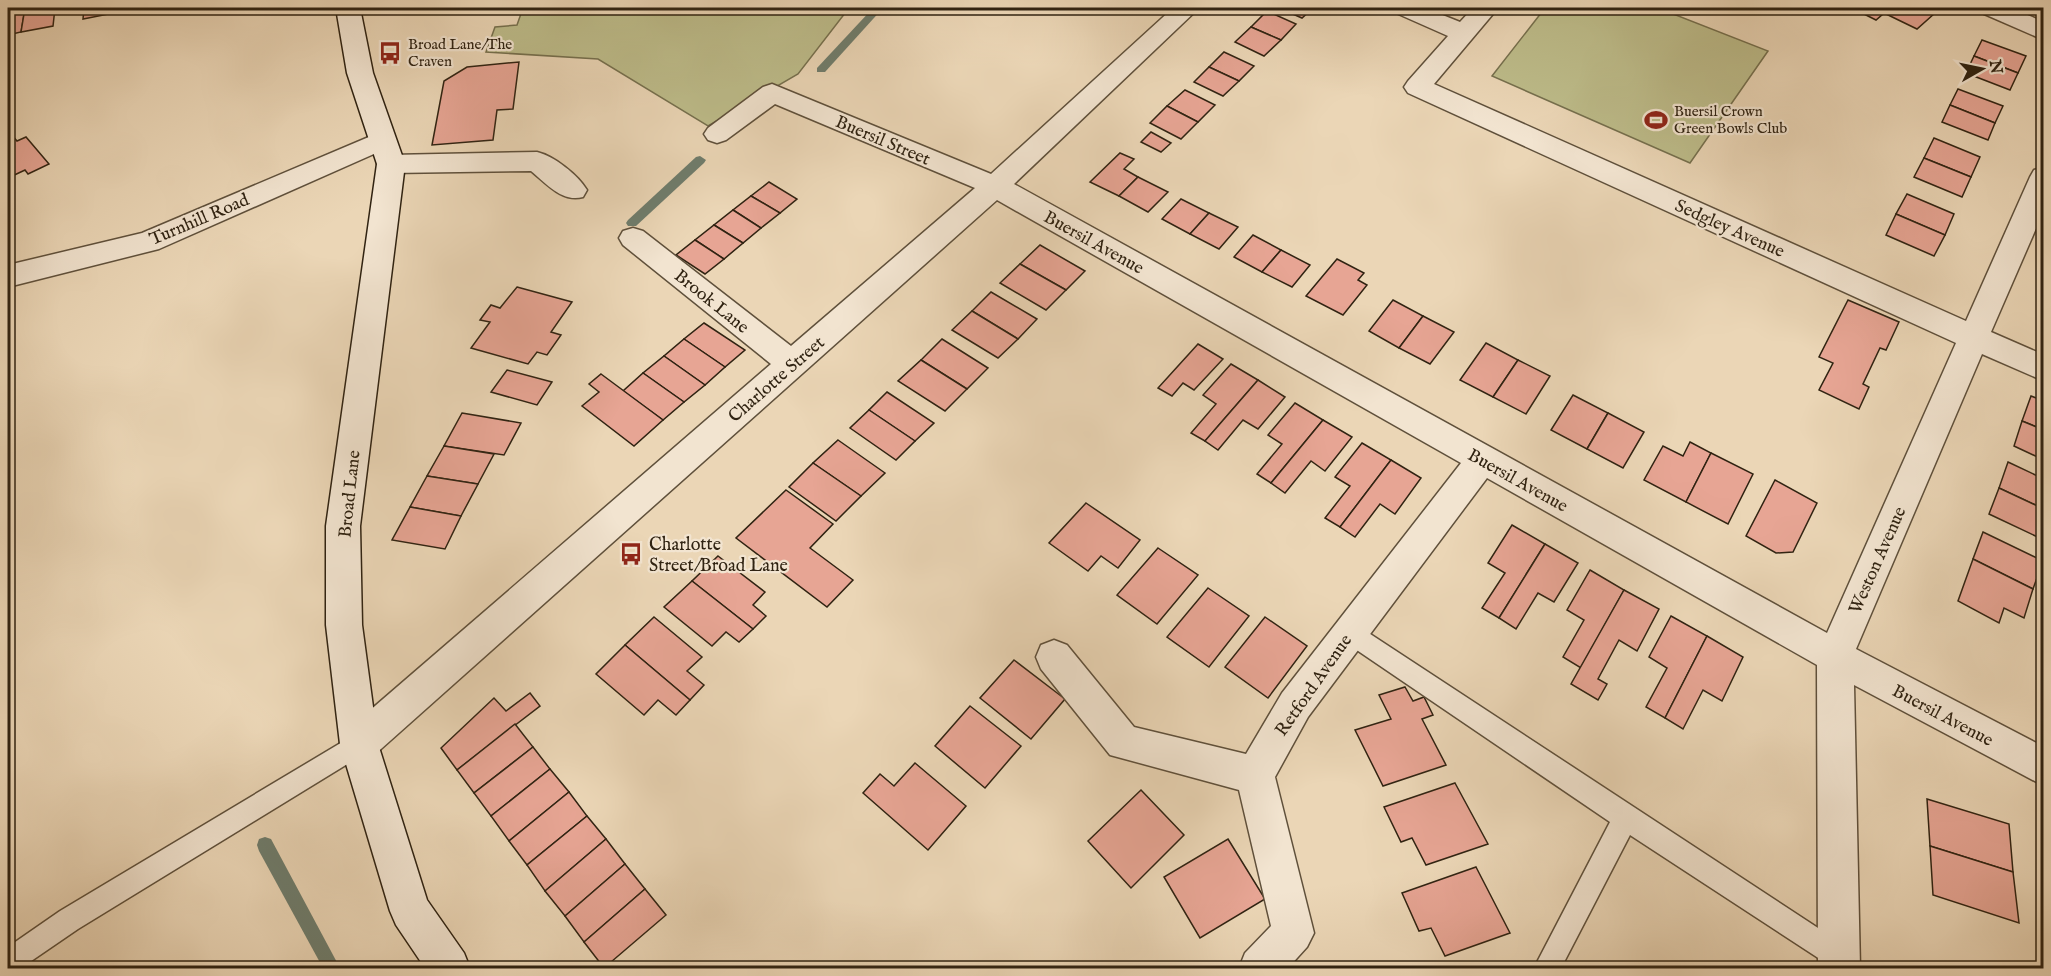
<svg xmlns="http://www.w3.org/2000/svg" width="2051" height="976" font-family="'IM FELL English',serif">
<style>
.green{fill:#bdbc8a;stroke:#76704e;stroke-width:1.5}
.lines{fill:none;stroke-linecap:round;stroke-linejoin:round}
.stream{fill:#6f7d6d;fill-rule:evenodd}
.building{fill:#e7a594;stroke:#302312;stroke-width:1.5}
.service-casing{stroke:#5f503b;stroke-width:3}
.minor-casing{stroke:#5f503b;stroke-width:3}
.secondary-casing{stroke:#302312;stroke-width:3}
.service{fill:#f2e4d0;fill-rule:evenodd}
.minor{fill:#f2e4d0;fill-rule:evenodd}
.secondary{fill:#f2e4d0;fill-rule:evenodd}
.labels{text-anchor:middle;stroke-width:4.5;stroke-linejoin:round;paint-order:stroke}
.far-poi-label{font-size:15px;fill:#302312;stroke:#f2e4d0;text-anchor:start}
.street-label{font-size:18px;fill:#302312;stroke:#f2e4d0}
.poi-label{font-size:18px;fill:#302312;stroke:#f2e4d0;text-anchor:start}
</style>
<rect width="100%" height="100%" fill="#ebd6b6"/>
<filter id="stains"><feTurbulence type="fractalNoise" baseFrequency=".00333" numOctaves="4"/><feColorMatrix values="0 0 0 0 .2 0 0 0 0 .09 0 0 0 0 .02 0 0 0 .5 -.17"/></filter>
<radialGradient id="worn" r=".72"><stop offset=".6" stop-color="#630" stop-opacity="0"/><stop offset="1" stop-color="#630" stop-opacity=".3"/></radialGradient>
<g class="green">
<path d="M523 8H849L798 74 708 126 598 59 486 52 495 27 517 25Z"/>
<path d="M1545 8H1658L1768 51 1690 163 1492 76Z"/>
</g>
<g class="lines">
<g class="stream">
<path d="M873 8H883L825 72H817V68Z"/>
<path d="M700 156 706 160 704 163 636 226H628L626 223 628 220 696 157Z"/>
<path d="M265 837 271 839 340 968H323L259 851 257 845 259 839Z"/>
</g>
</g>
<g class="building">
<path d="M25 8 21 32 8 35V12Z"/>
<path d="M25 8H55L53 26 21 32Z"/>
<path d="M84 8H114V13L83 19Z"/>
<path d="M1279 8H1313L1302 18Z"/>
<path d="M1852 8H1890L1876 20Z"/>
<path d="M1890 8H1923L1935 13 1917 29 1884 13Z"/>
<path d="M1267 11 1296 24 1281 40 1251 27Z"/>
<path d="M1251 27 1281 40 1264 56 1235 42Z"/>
<path d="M1982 40 2026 56 2018 73 1974 56Z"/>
<path d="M1224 52 1254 66 1239 81 1209 67Z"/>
<path d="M1974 56 2018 73 2010 90 1966 73Z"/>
<path d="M519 62 513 109 497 110 493 140 432 145 444 81 467 67Z"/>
<path d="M1209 67 1239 81 1223 96 1194 82Z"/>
<path d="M1958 89 2003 106 1995 123 1950 105Z"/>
<path d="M1185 90 1215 105 1198 122 1167 106Z"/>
<path d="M1950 105 1995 123 1988 140 1942 122Z"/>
<path d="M1167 106 1198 122 1181 139 1150 123Z"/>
<path d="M1151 132 1171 143 1161 152 1141 142Z"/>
<path d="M11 134 17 141 26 137 49 164 28 174 25 170 8 178V136Z"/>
<path d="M1934 138 1980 157 1971 177 1924 158Z"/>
<path d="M1120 153 1134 159 1124 169 1138 177 1119 196 1090 182Z"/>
<path d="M1924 158 1971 177 1962 197 1914 177Z"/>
<path d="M1138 177 1168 192 1148 212 1119 196Z"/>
<path d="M769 182 797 199 780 213 751 196Z"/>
<path d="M1907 194 1954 214 1945 235 1896 214Z"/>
<path d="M751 196 780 213 761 228 733 210Z"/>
<path d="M1181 199 1209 213 1190 234 1162 219Z"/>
<path d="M733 210 761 228 743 243 714 225Z"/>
<path d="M1209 213 1238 227 1219 249 1190 234Z"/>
<path d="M1896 214 1945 235 1934 256 1886 235Z"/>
<path d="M714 225 743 243 724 259 695 240Z"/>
<path d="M1253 235 1281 250 1262 272 1234 257Z"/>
<path d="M695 240 724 259 705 274 676 255Z"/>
<path d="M1040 245 1085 271 1066 290 1020 264Z"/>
<path d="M1281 250 1310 265 1292 287 1262 272Z"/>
<path d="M1337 259 1364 273 1358 280 1367 285 1343 315 1306 296Z"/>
<path d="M1020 264 1066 290 1046 310 1000 283Z"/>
<path d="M517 287 572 302 551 332 561 335 547 355 537 352 528 364 471 348 490 322 480 320 491 305 500 308Z"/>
<path d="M991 292 1037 319 1018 339 972 311Z"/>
<path d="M1393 300 1423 316 1399 348 1369 331Z"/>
<path d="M1848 300 1899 322 1886 350 1880 348 1863 384 1869 387 1859 409 1819 390 1833 363 1819 357Z"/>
<path d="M972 311 1018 339 998 358 952 330Z"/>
<path d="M1423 316 1454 332 1430 364 1399 348Z"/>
<path d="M704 323 745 350 725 367 684 339Z"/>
<path d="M684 339 725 367 705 385 664 356Z"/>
<path d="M942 339 988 368 967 389 921 360Z"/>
<path d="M1486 343 1518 360 1493 397 1460 380Z"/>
<path d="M1198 344 1223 359 1194 390 1183 383 1172 396 1158 388Z"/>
<path d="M664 356 705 385 684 402 643 373Z"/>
<path d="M921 360 967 389 945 411 898 381Z"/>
<path d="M1518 360 1550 376 1526 414 1493 397Z"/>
<path d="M1231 364 1258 380 1205 441 1191 433 1216 404 1203 395Z"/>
<path d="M507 370 552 382 537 405 491 392Z"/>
<path d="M643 373 684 402 663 420 623 391Z"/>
<path d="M601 374 663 420 634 446 582 406 599 392 589 384Z"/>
<path d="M1258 380 1285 397 1258 429 1243 420 1218 450 1205 441Z"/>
<path d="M887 392 934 423 915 441 869 410Z"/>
<path d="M1573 395 1608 413 1587 449 1551 430Z"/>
<path d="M2031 396 2044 401V430L2022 421Z"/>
<path d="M1295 403 1323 420 1271 483 1257 474 1282 444 1268 435Z"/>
<path d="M869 410 915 441 896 460 850 428Z"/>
<path d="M462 413 521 423 504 455 444 446Z"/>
<path d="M1608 413 1644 432 1623 468 1587 449Z"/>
<path d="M1323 420 1352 437 1325 471 1311 461 1285 493 1271 483Z"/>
<path d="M2022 421 2044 430V460L2014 446Z"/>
<path d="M838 440 885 473 861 496 813 463Z"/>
<path d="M1690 442 1711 453 1686 502 1644 480 1663 446 1683 456Z"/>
<path d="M1362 443 1391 460 1340 527 1325 518 1350 486 1335 477Z"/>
<path d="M444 446 494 454 478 484 427 476Z"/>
<path d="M1711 453 1753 474 1728 524 1686 502Z"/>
<path d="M1391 460 1421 478 1395 514 1380 504 1355 537 1340 527Z"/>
<path d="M2008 462 2044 479V509L1999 488Z"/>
<path d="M813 463 861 496 836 521 789 487Z"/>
<path d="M427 476 478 484 461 516 410 507Z"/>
<path d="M1775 480 1817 503 1793 552 1776 553 1746 536Z"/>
<path d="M1999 488 2044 509V540L1989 514Z"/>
<path d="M786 490 833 524 810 548 853 580 827 607 736 538Z"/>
<path d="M1086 503 1140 540 1118 568 1101 556 1088 571 1049 543Z"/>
<path d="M410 507 461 516 445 549 392 540Z"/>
<path d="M1512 525 1545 544 1499 618 1482 608 1505 573 1488 563Z"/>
<path d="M1983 532 2043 561 2033 589 1973 559Z"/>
<path d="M1545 544 1578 563 1554 602 1538 593 1516 629 1499 618Z"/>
<path d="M1158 548 1198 575 1157 624 1117 595Z"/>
<path d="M718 556 765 592 753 605 766 616 753 629 692 581Z"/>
<path d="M1973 559 2033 589 2024 618 2004 608 1999 623 1958 601Z"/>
<path d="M1590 570 1624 590 1581 668 1563 657 1584 620 1567 610Z"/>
<path d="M692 581 753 629 739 642 726 632 712 646 664 607Z"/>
<path d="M1208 588 1249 616 1209 667 1167 637Z"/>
<path d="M1624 590 1659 609 1637 651 1619 640 1598 679 1607 684 1598 700 1571 684Z"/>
<path d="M1671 616 1707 636 1665 718 1646 707 1667 668 1649 657Z"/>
<path d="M654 617 702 657 687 671 704 685 690 700 625 645Z"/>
<path d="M1265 617 1307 646 1268 698 1225 667Z"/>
<path d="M1707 636 1743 657 1722 701 1703 690 1683 729 1665 718Z"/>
<path d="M625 645 690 700 676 715 658 700 644 715 596 674Z"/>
<path d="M1014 660 1065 699 1031 739 980 698Z"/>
<path d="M1405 687 1413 701 1424 697 1433 715 1422 719 1446 765 1383 786 1355 730 1391 719 1379 695Z"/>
<path d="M530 693 540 706 457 770 441 748 494 698 506 711Z"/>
<path d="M970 706 1021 746 985 788 935 746Z"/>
<path d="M515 724 533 747 474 793 457 770Z"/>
<path d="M533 747 550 769 491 816 474 793Z"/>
<path d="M915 763 966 806 928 850 863 793 880 774 894 786Z"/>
<path d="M550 769 569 792 509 841 491 816Z"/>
<path d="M1455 783 1488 844 1426 865 1412 838 1401 842 1384 807Z"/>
<path d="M1141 790 1184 835 1131 888 1088 841Z"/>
<path d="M569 792 587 816 527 865 509 841Z"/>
<path d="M1927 799 2009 824 2013 872 1930 846Z"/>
<path d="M587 816 606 839 545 891 527 865Z"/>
<path d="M606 839 625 864 565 916 545 891Z"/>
<path d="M1228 839 1265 899 1200 938 1164 877Z"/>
<path d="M1930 846 2013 872 2019 923 1933 895Z"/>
<path d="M625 864 645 889 584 942 565 916Z"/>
<path d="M1476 867 1510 933 1445 956 1431 928 1419 931 1402 893Z"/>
<path d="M645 889 666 915 604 968 584 942Z"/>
</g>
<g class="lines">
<g class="service-casing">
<g id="service">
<path d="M1350 623 1358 626 1847 947 1851 956 1847 965 1840 968 1829 965 1630 835 1561 968H1534L1610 822 1342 640 1339 633 1342 626Z"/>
<path d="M359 732 367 736 371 744 367 752 78 929 21 968H8V947L60 911Z"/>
</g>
</g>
<g class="minor-casing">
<g id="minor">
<path d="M1173 8H1199L1014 184 1827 633 1956 343 1408 93 1404 87 1408 81 1448 36 1396 13 1393 8H1425L1460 22 1473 8H1498L1434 84 1966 321 2030 177 2034 170 2044 167V210L1991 332 2044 355V381L1982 354 1856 649 2044 747V786L1854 685 1860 968H1818L1817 665 1487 478 1308 717 1275 777 1314 933 1307 947 1288 968H1239L1245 953 1271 926 1239 790 1110 755 1041 669 1036 657 1041 645 1054 640 1067 645 1134 727 1246 754 1282 693 1461 463 997 200 372 757 359 762 346 757 340 744 346 731 771 364 623 245 619 238 623 231 633 228 643 231 791 346 975 188 775 104 726 140 717 143 708 140 704 134 708 128 763 87 772 84 991 174Z"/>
<path d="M1979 8H2011L2044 22V40L1982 13Z"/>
<path d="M383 131 392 134 396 140 392 146 159 249 8 287V265L142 233Z"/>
<path d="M537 152C554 156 578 175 587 190L583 197C562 203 546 183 531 171L391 173 381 171 377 164 381 157 391 155Z"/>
</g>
</g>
<g class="secondary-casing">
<path id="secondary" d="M336 8H360L373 73 405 164 360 526 362 625 378 744 427 900 464 953 470 968H425L396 925 390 911 340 744 326 625V526L377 164 347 73Z"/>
</g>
<use href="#service" class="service"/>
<use href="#minor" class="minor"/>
<use href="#secondary" class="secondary"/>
</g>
<defs>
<g id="bus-bare" transform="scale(1.8)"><path d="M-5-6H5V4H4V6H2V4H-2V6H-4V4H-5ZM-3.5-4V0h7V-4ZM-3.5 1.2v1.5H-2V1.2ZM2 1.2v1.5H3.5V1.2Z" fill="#8f2418" stroke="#f2e4d0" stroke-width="2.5" paint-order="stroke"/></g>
<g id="stadium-bare" transform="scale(1.8)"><path d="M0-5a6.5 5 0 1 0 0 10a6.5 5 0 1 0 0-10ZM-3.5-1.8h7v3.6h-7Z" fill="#8f2418" stroke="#f2e4d0" stroke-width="2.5" paint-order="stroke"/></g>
</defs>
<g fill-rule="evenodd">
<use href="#bus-bare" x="390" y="53"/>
<use href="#stadium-bare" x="1656" y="120"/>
<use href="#bus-bare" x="631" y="554"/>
</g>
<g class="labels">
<g class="far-poi-label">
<text x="408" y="49">Broad Lane/The<tspan x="408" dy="17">Craven</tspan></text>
<text x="1674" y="116">Buersil Crown<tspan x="1674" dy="17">Green Bowls Club</tspan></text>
</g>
<g class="street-label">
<text transform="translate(883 140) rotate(23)" y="6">Buersil Street</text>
<text transform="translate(199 219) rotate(-23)" y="6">Turnhill Road</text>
<text transform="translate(1730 228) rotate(24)" y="6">Sedgley Avenue</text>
<text transform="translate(1094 242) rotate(29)" y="6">Buersil Avenue</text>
<text transform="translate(712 301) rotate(39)" y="6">Brook Lane</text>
<text transform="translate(776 379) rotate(-41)" y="6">Charlotte Street</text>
<text transform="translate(1518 480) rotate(29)" y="6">Buersil Avenue</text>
<text transform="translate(349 494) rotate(-84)" y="6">Broad Lane</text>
<text transform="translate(1877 560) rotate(-66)" y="6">Weston Avenue</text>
<text transform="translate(1313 685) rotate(-55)" y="6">Retford Avenue</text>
<text transform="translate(1943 715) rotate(28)" y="6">Buersil Avenue</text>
</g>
<g class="poi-label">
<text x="649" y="550">Charlotte<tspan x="649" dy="21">Street/Broad Lane</tspan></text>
</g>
</g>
<rect width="2051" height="976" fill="none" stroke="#ebd6b6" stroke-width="30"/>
<rect x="9" y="9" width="2033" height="958" fill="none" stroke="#302312" stroke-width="3"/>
<rect x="15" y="15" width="2021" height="946" fill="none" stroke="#302312" stroke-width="1.5"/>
<g transform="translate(1982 69) rotate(81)" stroke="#f2e4d0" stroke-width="4.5" paint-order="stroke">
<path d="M0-4.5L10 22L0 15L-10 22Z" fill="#302312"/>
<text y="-9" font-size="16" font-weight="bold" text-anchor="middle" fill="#302312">N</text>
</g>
<rect width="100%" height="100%" filter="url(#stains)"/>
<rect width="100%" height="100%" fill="url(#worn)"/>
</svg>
